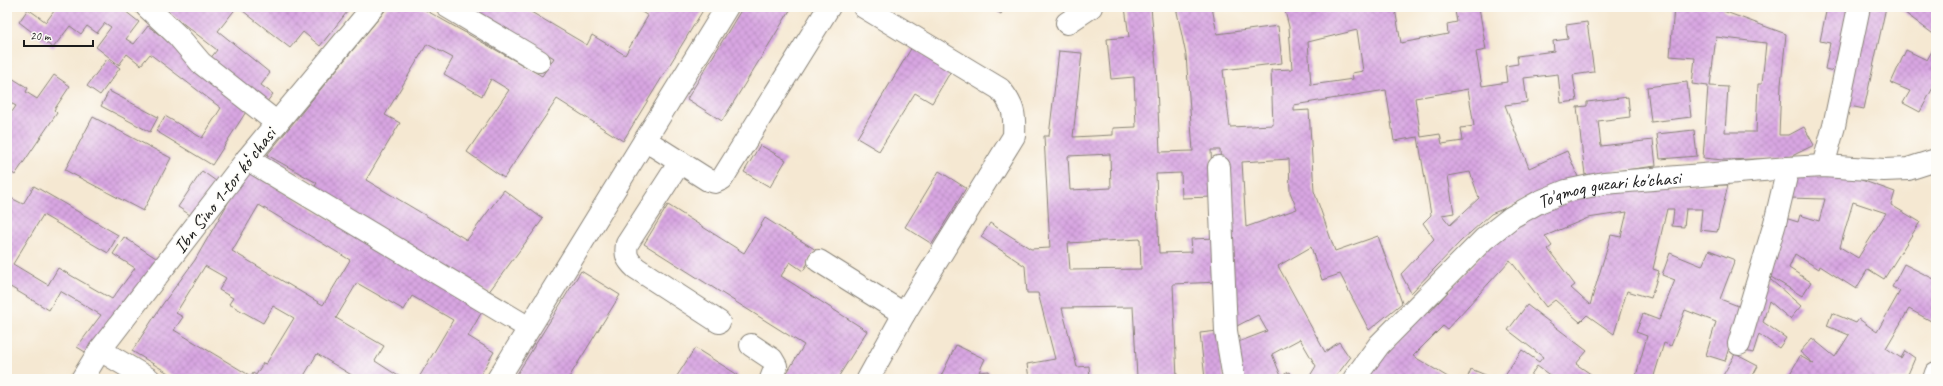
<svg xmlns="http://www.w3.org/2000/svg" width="1943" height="386" font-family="Caveat,sans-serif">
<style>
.building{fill:url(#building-cross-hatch);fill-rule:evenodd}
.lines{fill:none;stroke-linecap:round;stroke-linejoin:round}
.minor-casing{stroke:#888277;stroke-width:24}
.minor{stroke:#fff;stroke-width:22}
.labels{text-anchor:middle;stroke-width:3;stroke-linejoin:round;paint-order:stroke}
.street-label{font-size:19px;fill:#1c1c1c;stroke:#fdfcf7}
</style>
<defs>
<pattern id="building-cross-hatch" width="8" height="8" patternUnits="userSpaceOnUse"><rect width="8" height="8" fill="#d8a6e2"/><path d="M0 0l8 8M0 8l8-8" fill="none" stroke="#b98ec1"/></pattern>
</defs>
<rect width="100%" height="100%" fill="#fdfcf7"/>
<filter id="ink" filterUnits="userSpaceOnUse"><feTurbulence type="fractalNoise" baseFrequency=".025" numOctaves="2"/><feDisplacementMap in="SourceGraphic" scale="8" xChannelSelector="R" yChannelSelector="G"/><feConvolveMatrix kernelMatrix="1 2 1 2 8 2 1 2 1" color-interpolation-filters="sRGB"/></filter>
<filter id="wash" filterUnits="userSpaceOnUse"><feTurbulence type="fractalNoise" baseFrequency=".012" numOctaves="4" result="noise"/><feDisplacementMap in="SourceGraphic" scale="16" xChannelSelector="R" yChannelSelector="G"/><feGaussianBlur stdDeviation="0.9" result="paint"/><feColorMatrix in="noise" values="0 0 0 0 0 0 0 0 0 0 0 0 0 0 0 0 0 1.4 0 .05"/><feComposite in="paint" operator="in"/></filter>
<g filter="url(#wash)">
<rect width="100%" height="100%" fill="#f5e8d2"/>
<g id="blocks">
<g class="building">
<path d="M57 7H120L139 22 126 39 134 44 148 26 251 104 212 165 156 131 165 116 202 138 221 108 150 54 141 65 127 54 119 65 96 47 111 27 105 23 97 33 87 26 81 34 70 26 53 48 19 22 28 9 46 22Z"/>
<path d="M162 7H237L218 31 270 73 261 85 273 94 262 108 206 64 217 50Z"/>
<path d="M238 7H351L320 46 303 32 290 48Z"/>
<path d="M388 7H420L542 76 554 58 468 7H528L526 9 587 45 592 35 625 55 648 16 634 7H705L623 141 557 99 504 178 467 152 509 90 491 79 482 96 444 74 453 58 427 44 385 115 400 123 366 180 467 240 504 190 543 219 488 293 313 189 317 183 267 155Z"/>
<path d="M743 7H792L722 121 687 99Z"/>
<path d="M989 7H1005L1001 14Z"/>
<path d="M1125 7H1151L1156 66 1160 152 1193 151 1186 55 1176 7H1212L1217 34 1278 26 1282 63 1223 70 1230 127 1273 125 1271 70 1292 69 1289 27 1284 7H1405L1395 9 1401 43 1448 34 1447 24 1457 22 1455 11 1479 7 1486 50 1476 52 1482 86 1507 82 1505 66 1518 64 1517 56 1554 51 1553 41 1568 39 1566 25 1587 22 1594 72 1573 75 1577 101 1561 103 1558 74 1524 78 1527 102 1505 105 1529 168 1567 151 1578 177 1491 214 1461 241 1411 293 1401 274 1434 239 1423 223 1431 215 1418 137 1394 141 1386 90 1294 105V111L1309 110 1314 191 1335 251 1378 236 1402 303 1369 330 1340 274 1322 280 1311 247 1278 266 1325 352 1339 342 1350 358 1334 379H1308L1316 366 1300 339 1272 354 1281 376 1289 372 1293 379H1241L1233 344 1267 331 1258 315 1235 327 1226 242 1220 150H1211L1213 197 1182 198 1181 173 1156 174 1159 253 1192 252 1191 239 1217 238 1219 282 1173 284 1177 379H1131L1137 377 1133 307 1062 308 1077 367 1089 366 1090 379H1029L1027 364 1055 359 1038 293H1027L1025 266 981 237 990 223 1031 249 1050 248 1044 136H1049L1059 51 1082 53 1073 137 1113 135V128L1136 127 1134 77 1111 79 1107 39 1129 37ZM1357 30 1363 71 1352 73 1353 79 1311 85 1308 42ZM1468 89 1474 126 1461 128 1463 141 1442 144 1440 134 1421 137 1415 98ZM1110 154 1111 188 1070 190 1068 156ZM1289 159 1290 192 1297 209 1246 227 1242 162ZM1470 172 1479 198 1450 225 1442 215 1454 213 1448 176ZM1140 239 1141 269 1070 270 1068 243Z"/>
<path d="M1674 7H1723V11L1786 34 1781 85 1779 135H1789L1804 127 1814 145 1788 158 1723 160 1703 158 1708 86 1692 84 1695 58 1670 56ZM1716 37 1766 43 1762 84H1758L1756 132H1725L1728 87 1710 86Z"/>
<path d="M1827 7H1851L1838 72 1825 69 1830 43 1820 41Z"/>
<path d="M1866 7H1886L1864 109 1845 105Z"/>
<path d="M1897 7H1936V36Z"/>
<path d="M1936 44V82L1920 112 1903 103 1910 91 1891 83 1906 50 1927 60Z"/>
<path d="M912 47 951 71 932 103 915 93 879 151 857 138Z"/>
<path d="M107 59 120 68 100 95 87 86Z"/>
<path d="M7 75 28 88 26 92 37 99 54 75 70 86 54 110 57 113 15 175 7 169V119L16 106 7 101Z"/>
<path d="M1687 82 1691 117 1651 122 1647 87Z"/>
<path d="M109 91 158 117 150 132 101 106Z"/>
<path d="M1628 97 1630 117 1598 121 1601 146 1653 140 1656 166 1585 175 1577 107 1587 106V102Z"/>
<path d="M93 117 171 158 143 211 65 170Z"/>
<path d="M1694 130 1697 156 1660 159 1657 134Z"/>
<path d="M760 145 786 160 770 187 744 172Z"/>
<path d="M247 170 483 310 468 336 494 352 478 379H418L453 320 412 296 404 310 357 283 336 318 384 346 375 361 403 379H358L317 354 302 379H250L253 373 256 375 263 363 266 364 294 318 273 306 263 323 229 304 233 298 219 290 226 278 205 266 176 313 183 317 174 330 249 375 246 379H178L132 351 162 305 195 260ZM259 205 350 260 323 305 232 251Z"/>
<path d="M202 171 216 181 193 217 178 207Z"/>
<path d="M939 171 966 188 932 244 905 227Z"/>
<path d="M1795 175 1853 177 1895 192 1891 205 1920 222 1884 279 1868 269 1856 289 1820 266 1819 269 1795 254 1789 268 1811 282 1802 296 1766 274 1785 218 1798 222 1800 215 1819 221 1825 199 1789 198ZM1853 202 1886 213 1858 258 1840 247Z"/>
<path d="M1728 185 1717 232 1700 230 1702 209H1686L1684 227 1672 226 1674 209H1667L1653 269 1659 271 1651 298 1627 291 1614 334 1587 315 1580 322 1555 300 1546 307 1510 260 1447 329 1443 326 1413 356 1451 379H1404L1397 375 1393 379H1361L1426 310 1429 313 1494 241 1531 218 1584 194 1662 186ZM1627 212 1621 237 1611 235 1590 305 1571 288 1575 285 1548 249 1552 246 1545 236 1588 218Z"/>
<path d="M34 186 118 235 108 253 43 215 13 264 48 285 58 268 112 299 135 268 113 254 124 237 159 260 90 355 77 347 101 315 60 291 49 310 7 285V205L11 198 23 204Z"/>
<path d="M668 205 744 253 765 218 816 250 803 271 790 262 781 276 867 331 837 379H783L804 345 644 244Z"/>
<path d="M1709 250 1735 260 1720 299 1741 307 1725 361 1706 355 1716 322 1685 310 1671 346 1664 343 1653 379 1636 376 1647 336 1636 332 1643 314 1659 320 1675 280 1662 275 1670 253 1702 266Z"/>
<path d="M1904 264 1936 280V310L1931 321 1909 309 1886 348 1901 358 1905 351 1915 358 1906 379H1787L1800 356 1814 364 1800 352 1812 338 1835 357 1849 335 1827 326 1832 313 1856 323 1859 319 1877 332 1900 291 1892 287Z"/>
<path d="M581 271 620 295 568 379H514Z"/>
<path d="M1762 279 1771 280 1801 306 1790 319 1769 301 1763 322 1786 338 1779 348 1759 334 1753 353 1741 350Z"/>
<path d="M1527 305 1587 351 1576 364 1598 379H1555L1537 366 1528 379H1502L1522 350 1539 362 1543 357 1508 330Z"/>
<path d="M1218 331 1224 379H1205L1200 333Z"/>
<path d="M956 345 985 359 979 372 989 371 990 379 940 378Z"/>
<path d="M695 348 738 375 735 379H675Z"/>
<path d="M1735 354 1758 366 1751 379H1721Z"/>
<path d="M1471 369 1495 379H1467Z"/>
</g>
</g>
</g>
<g filter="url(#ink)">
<use href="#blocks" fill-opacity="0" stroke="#888277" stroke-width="1"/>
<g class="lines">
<g class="minor-casing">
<g id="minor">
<path d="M147 7 178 36 201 63 277 123"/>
<path d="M448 7 539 61"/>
<path d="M864 7 1000 89C1014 106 1015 114 1014 136L904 314"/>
<path d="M1067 23 1091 7"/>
<path d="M645 140 727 7"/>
<path d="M247 159 529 328"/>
<path d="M680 162 627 244C625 255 627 260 636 268L719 322"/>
<path d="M1823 166 1834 126 1859 7"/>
<path d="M1219 167 1226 331 1234 379"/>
<path d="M819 261 904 314 868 379"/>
<path d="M1739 344 1775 223 1788 168"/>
<path d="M751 345 772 359 776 366 771 379"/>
<path d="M100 350 149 379"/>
<path d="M82 379 100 350 247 159 373 7"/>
<path d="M498 379 645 140 708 180 715 182 722 179 829 7"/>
<path id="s1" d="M1354 379 1379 345 1484 239 1512 217 1539 202 1566 191 1604 183 1788 168 1823 166 1884 170 1908 169 1936 160"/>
<path d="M1934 379 1936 373"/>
</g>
</g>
<use href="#minor" class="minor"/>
</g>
</g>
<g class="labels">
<g class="street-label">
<text transform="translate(224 190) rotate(-52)" y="7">Ibn Sino 1-tor koʻchasi</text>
<text dy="7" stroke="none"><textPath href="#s1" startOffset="330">To'qmoq guzari ko'chasi</textPath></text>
</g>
</g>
<rect width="1943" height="386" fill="none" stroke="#fdfcf7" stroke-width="24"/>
<path d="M24 40v6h69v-6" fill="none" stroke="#1c1c1c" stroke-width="2"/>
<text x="30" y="40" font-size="12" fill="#1c1c1c" stroke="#fdfcf7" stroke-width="3" paint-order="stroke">20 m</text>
</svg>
